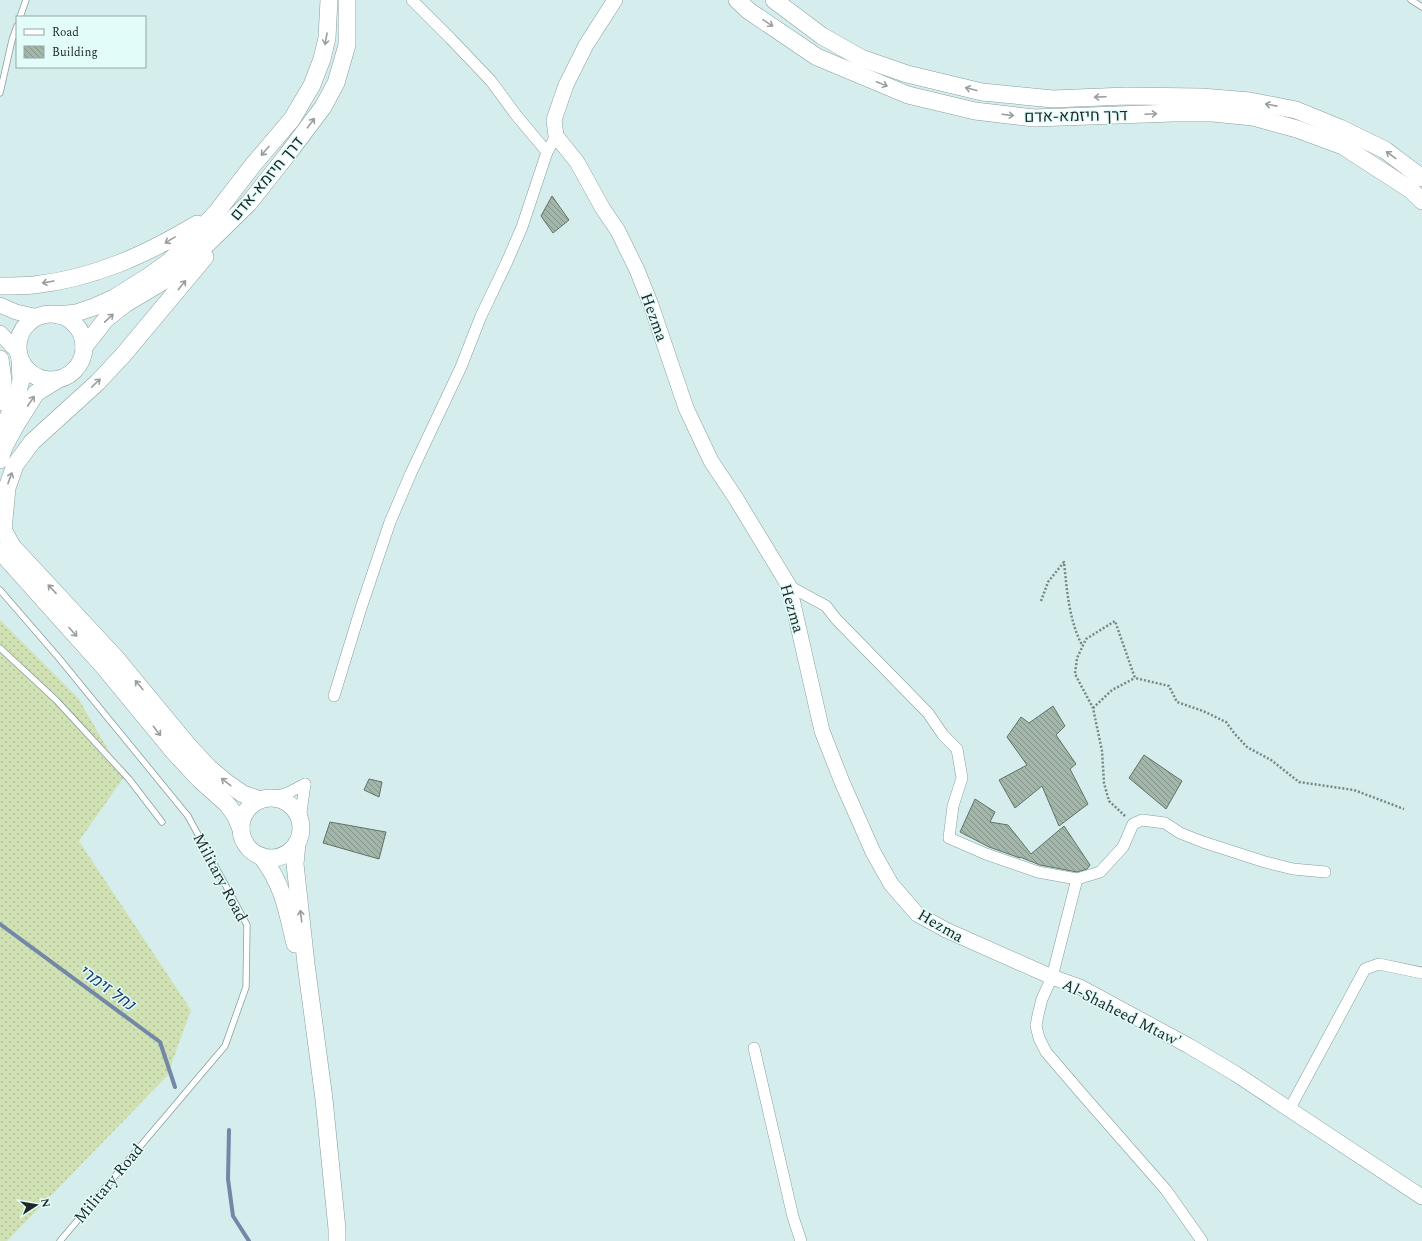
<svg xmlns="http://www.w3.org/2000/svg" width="1422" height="1241" font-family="Spectral,Heebo,serif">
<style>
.grass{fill:url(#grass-dots)}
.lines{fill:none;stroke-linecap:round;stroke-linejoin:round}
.stream{stroke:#7387a6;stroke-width:4}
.building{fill:url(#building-back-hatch);stroke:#617368}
.lane-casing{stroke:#879e9d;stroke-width:7}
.street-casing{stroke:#879e9d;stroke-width:12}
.secondary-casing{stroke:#879e9d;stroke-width:16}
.primary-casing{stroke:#879e9d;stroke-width:18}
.path{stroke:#758685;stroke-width:2.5;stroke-dasharray:2 2;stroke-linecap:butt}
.lane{stroke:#fff;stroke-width:5.5}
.street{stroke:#fff;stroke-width:11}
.secondary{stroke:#fff;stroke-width:15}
.primary{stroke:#fff;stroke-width:17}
.oneway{stroke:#9a9e9e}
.labels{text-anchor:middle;stroke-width:3;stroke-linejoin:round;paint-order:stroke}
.street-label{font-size:16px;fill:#1e2827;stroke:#e2fcfa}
.water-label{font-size:17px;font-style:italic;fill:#254178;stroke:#e2fcfa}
</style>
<defs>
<pattern id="grass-dots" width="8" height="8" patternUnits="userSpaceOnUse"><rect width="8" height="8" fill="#d0e1b3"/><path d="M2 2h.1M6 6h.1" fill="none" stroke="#b2c19a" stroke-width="1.8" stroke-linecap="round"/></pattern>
<pattern id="building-back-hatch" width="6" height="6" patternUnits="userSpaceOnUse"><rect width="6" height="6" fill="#a3b6aa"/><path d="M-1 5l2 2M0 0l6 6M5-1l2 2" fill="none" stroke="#84948a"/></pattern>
</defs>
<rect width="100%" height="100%" fill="#d5eeed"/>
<path class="grass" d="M0 620 78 698 124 777 79 841 191 1010 167 1076 7 1241H0Z"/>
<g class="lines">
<g class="stream">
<path d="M0 924 160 1042 175 1087"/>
<path d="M229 1130 228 1179 233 1216 249 1241"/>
</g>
</g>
<g class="building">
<path d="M552 196 569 220 553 233 541 216Z"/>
<path d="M1053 706 1065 726 1056 735 1076 764 1070 769 1088 804 1059 826 1042 786 1015 808 999 780 1027 765 1007 737 1021 717 1029 723Z"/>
<path d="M1144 755 1182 781 1166 809 1129 778Z"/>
<path d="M369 779 382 782 379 797 364 790Z"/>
<path d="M975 799 995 812 990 822 1008 825 1031 854 1064 826 1090 865 1087 869 1077 872 1040 865 1020 857V858L989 847 960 832Z"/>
<path d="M330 822 386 832 379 859 323 843Z"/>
</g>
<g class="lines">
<g class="lane-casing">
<g id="lane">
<path d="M1411 0 1422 7"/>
<path d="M20 17 26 0"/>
<path d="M0 93 12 40 17 26"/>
<path d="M0 590 58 657 188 816 247 925 246 987 225 1046 60 1241"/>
<path d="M0 648 56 700 129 779 162 822"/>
</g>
</g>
<g class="street-casing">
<g id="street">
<path d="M412 0 451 39 491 81 516 115 547 152"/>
<path d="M789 586 826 606 836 619 928 713 943 735 957 749 962 778 953 806 949 838 986 854 1038 872 1077 879 1100 872 1123 847 1133 824 1142 820 1165 823 1180 833 1203 842 1265 862 1293 869 1325 872"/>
<path d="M334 696 361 608 390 522 411 473 461 367 481 316 506 264 522 227 547 152 556 136"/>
<path d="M270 798 288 793 305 784"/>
<path d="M300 820 305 784"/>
<path d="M1077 879 1052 977 1042 999 1038 1015 1036 1026 1039 1038 1046 1052 1082 1094 1166 1190 1202 1241"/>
<path d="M754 1048 793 1217 801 1241"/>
<path d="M1289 1110 1365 969 1379 964 1422 973"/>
</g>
</g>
<g class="secondary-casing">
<g id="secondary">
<path d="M615 0 586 45 566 85 554 120 556 136 577 162 603 209 618 231 637 270 651 305 686 408 711 461 735 497 789 586 822 731 842 782 873 852 891 884 917 914 946 930 1052 977 1080 987 1189 1046 1236 1074 1422 1197"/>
<path d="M0 305 16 312 38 317"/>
<path d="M0 333 18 352"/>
</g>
</g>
<g class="primary-casing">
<g id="primary">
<path d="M737 0 749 11 817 57 908 95 975 111 1034 118 1173 113H1213L1253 117 1297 129 1343 146 1411 190 1422 201"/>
<path d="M774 0 822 36 861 58 907 74 982 92 1053 99 1126 96 1201 97 1250 101 1296 110 1340 128 1385 150 1422 178"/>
<path d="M0 286C11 286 23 286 34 285 95 278 145 255 197 224"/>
<circle cx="51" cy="347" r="33"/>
<path d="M58 315 76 313 94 307 114 298 149 276 170 261 216 213 253 165 292 119 312 85 322 59 327 38 329 0"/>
<path d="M84 347 106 319 125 304 167 279 205 246 249 203 287 155 323 107 336 83 347 45V0"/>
<path d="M0 359 3 380 0 402"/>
<path d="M2 430 16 400 21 380 20 360"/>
<path d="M0 460 4 447 16 425 36 393 57 380"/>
<path d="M0 524 12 546 115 657 186 743 209 768 227 783 243 794 260 800"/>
<path d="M3 530 7 488 15 465 32 442 98 382 124 354 205 257"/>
<path d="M0 551 104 667 174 752 199 779 227 804 235 815 241 829"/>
<circle cx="271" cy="828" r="30"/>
<path d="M297 843 295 864 306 964 324 1099 337 1229V1241"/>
<path d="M261 856C283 884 287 910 295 944"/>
</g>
</g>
<g class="path">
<path d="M1041 601 1048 582 1064 562C1067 591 1069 620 1082 645"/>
<path d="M1093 708 1112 690 1135 678"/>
<path d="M1125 816 1109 801 1104 783 1102 751 1093 708 1075 674 1077 658 1086 639 1115 621 1135 678 1169 686 1177 702 1203 711 1226 722 1234 733 1247 747 1271 760 1299 782 1354 790 1404 809"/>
</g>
<use href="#lane" class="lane"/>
<use href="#street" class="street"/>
<use href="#secondary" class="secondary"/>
<use href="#primary" class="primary"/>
</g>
<defs><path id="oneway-shaft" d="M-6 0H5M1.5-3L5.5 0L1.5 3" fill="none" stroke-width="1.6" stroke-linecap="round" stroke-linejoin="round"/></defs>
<g class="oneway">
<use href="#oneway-shaft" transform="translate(768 23) rotate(34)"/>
<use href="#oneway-shaft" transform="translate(326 39) rotate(100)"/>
<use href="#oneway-shaft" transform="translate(882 84) rotate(22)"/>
<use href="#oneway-shaft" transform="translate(971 89) rotate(-166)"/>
<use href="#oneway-shaft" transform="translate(1100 97) rotate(178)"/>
<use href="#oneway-shaft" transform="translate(1271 105) rotate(-169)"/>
<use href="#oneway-shaft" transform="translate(1151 114) rotate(-3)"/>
<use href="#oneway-shaft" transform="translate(1008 115) rotate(7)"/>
<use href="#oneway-shaft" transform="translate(311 123) rotate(-53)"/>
<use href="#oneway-shaft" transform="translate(265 151) rotate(131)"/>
<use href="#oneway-shaft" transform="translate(1391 155) rotate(-143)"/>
<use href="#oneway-shaft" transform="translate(170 240) rotate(149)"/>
<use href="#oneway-shaft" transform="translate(48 282) rotate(170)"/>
<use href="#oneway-shaft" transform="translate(182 285) rotate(-51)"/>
<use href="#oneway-shaft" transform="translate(109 318) rotate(-43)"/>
<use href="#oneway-shaft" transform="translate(96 383) rotate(-44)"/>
<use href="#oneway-shaft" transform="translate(31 401) rotate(-56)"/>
<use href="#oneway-shaft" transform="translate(10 478) rotate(-70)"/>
<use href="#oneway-shaft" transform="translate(52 589) rotate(-133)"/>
<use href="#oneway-shaft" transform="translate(73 632) rotate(48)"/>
<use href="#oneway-shaft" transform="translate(139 685) rotate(-130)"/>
<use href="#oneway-shaft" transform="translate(157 731) rotate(52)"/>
<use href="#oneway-shaft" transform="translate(226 782) rotate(-142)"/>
<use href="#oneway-shaft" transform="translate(301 916) rotate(-97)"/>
</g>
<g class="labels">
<g class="street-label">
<text transform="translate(1076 115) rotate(-1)" y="6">דרך חיזמא-אדם</text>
<text transform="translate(266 178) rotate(-50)" y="6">דרך חיזמא-אדם</text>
<text transform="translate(655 317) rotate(70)" y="6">Hezma</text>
<text transform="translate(793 608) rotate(74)" y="6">Hezma</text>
<text transform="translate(221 877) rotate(62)" y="6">Military Road</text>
<text transform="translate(941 925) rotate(30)" y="6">Hezma</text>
<text transform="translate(1122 1012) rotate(27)" y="6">Al-Shaheed Mtaw'</text>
<text transform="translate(108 1183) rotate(-50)" y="6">Military Road</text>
</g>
<g class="water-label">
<text transform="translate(107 987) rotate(36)" y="6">נחל זימרי</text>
</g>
</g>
<rect x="16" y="16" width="130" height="52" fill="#e2fcfa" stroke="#94a7a6"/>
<rect x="24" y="29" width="20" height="6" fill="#ffffff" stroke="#94a7a6"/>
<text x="52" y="36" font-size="12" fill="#1e2827">Road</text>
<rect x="24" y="46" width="20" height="12" fill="url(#building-back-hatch)" stroke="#94a7a6"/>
<text x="52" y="56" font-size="12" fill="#1e2827">Building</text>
<g transform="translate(36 1205) rotate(78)" stroke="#e2fcfa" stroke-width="3" paint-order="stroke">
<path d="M0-3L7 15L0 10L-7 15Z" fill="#1e2827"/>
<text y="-6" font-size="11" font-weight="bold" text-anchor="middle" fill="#1e2827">N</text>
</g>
</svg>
